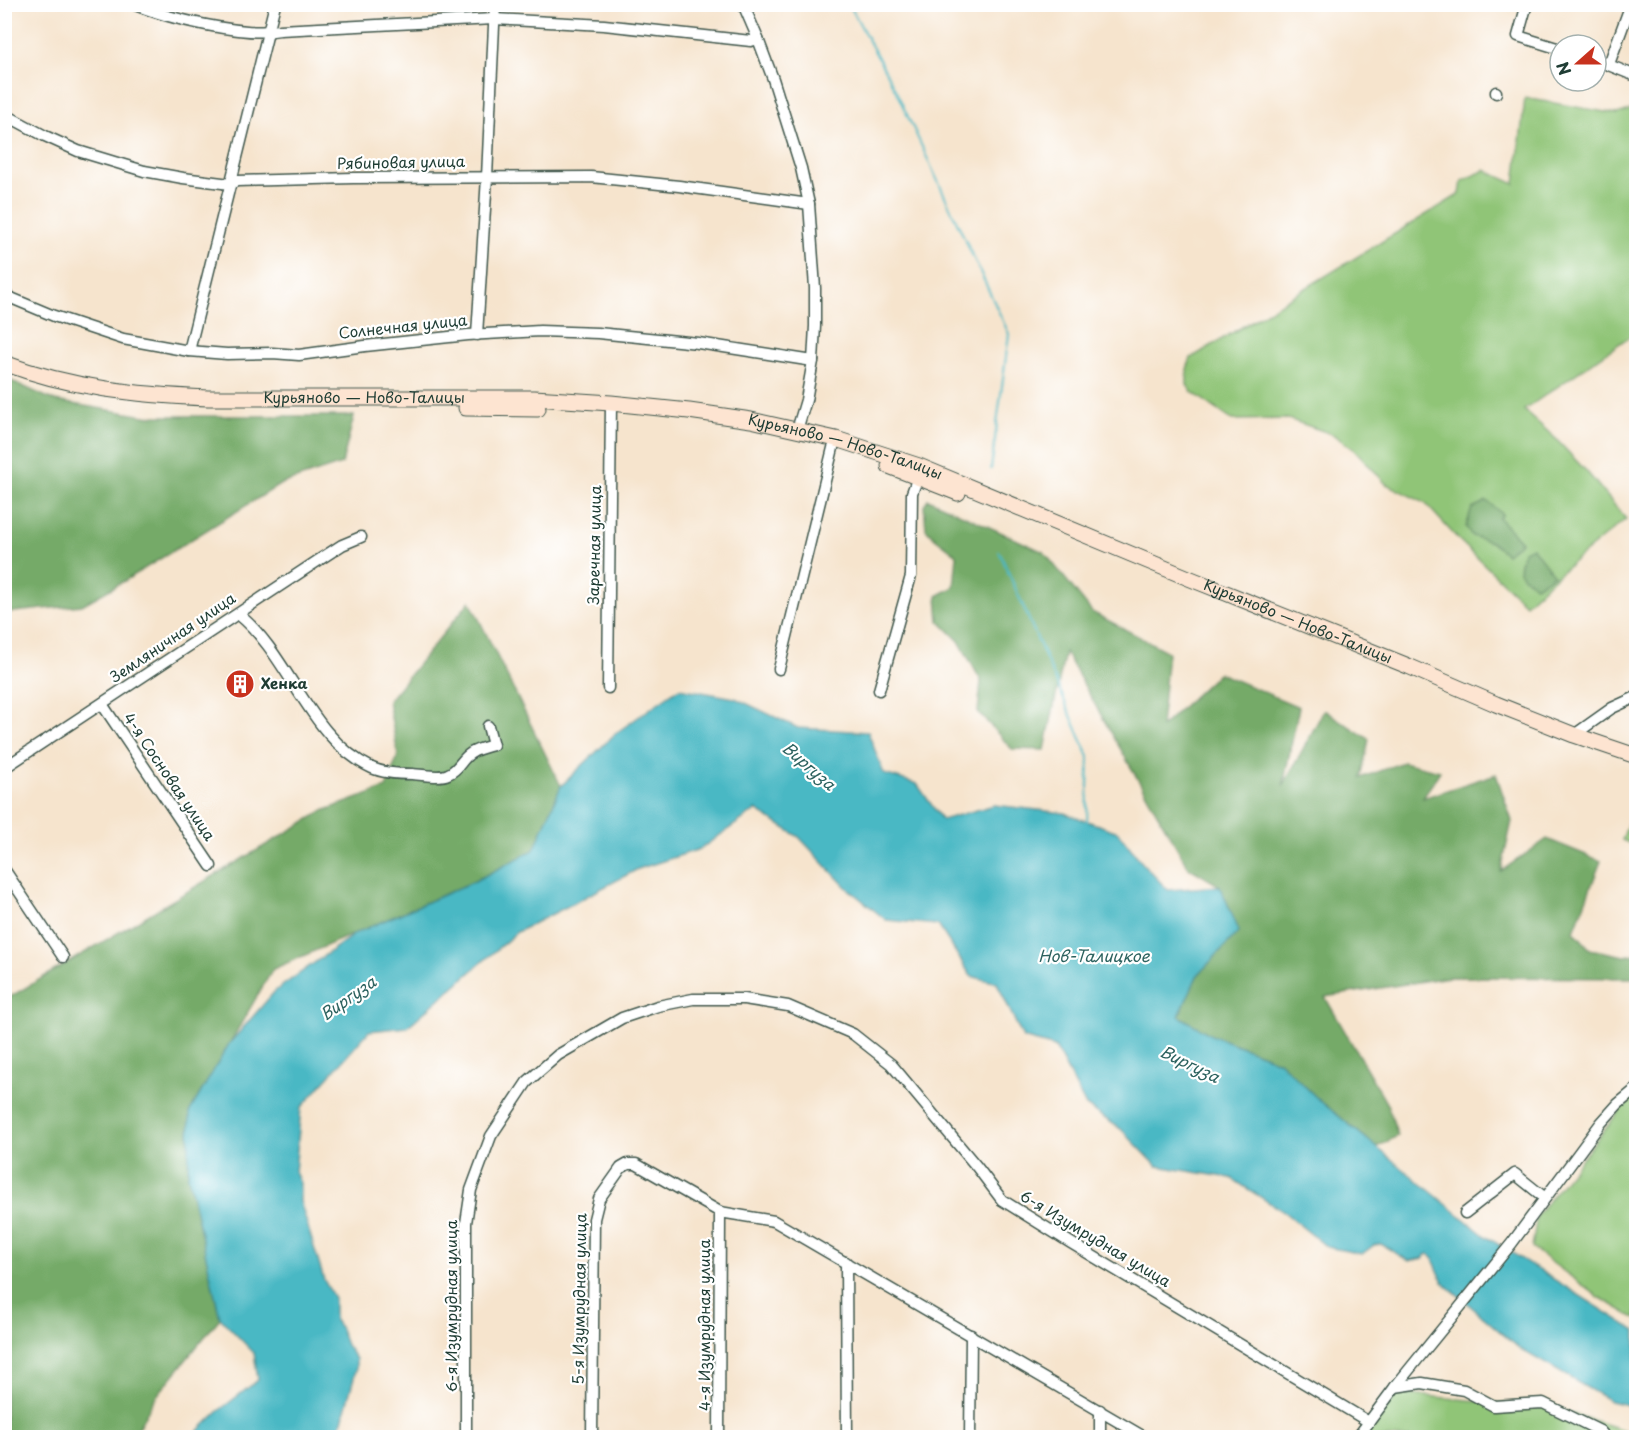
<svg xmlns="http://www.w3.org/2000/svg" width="1641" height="1442" font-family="'Playpen Sans',sans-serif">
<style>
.green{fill:#90c577;stroke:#588156;stroke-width:1.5}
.forest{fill:#74aa68;stroke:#4a744e;stroke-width:1.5}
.water{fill:#4ab8c4;stroke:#347a7c;stroke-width:1.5}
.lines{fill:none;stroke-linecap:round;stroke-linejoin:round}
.stream{stroke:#4ab8c4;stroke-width:2}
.street-casing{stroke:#3f564b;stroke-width:13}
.secondary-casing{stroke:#3f564b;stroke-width:17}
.street{stroke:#fff;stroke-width:10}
.secondary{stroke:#fde4d1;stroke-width:15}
.labels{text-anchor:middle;stroke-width:4.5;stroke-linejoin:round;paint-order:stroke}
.street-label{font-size:15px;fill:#1f3d34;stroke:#fff}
.poi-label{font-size:15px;font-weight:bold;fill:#1f3d34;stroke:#fff;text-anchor:start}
.water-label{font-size:16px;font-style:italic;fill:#2c625f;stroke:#fff}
</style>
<rect width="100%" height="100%" fill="#fff"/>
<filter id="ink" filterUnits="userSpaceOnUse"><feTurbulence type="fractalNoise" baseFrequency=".0167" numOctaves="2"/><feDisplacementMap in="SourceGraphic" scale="12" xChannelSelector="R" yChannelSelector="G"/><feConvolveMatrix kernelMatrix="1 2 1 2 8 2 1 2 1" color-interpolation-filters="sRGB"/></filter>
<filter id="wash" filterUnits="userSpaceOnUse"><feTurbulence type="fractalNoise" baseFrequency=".008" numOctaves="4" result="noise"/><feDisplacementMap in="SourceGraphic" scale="24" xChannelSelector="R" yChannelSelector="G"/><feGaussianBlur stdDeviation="1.35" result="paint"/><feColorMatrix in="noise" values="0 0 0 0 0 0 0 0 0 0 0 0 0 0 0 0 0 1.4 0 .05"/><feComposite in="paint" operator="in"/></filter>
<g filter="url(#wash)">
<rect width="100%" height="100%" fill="#f6e4cd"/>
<g class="green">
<path d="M1525 98 1617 114 1636 108V332L1524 410 1554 437 1587 472 1626 519 1555 577 1525 604 1458 539 1425 503 1386 484 1355 450 1332 434 1288 419 1232 420 1192 392 1187 385V369L1191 358 1460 194 1462 181 1485 170 1515 184Z"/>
<path d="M1636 801V846L1622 840Z"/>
<path d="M1636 1096V1319L1599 1297 1532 1248 1537 1215 1627 1101Z"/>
<path d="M1394 1393 1555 1408 1636 1434V1438H1359Z"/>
</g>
<g class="forest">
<path d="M5 378 55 401 145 416H354L342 464 281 484 126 580 82 605 5 613Z"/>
<path d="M928 499 1044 552 1092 612 1168 652 1161 727 1219 673 1299 707 1283 786 1324 710 1369 739 1361 778 1403 762 1440 771 1423 798 1496 774 1512 821 1501 871 1547 839 1601 861 1574 931 1590 949 1625 956 1636 954V978L1449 977 1325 997 1388 1106 1398 1136 1377 1147 1319 1100 1279 1061 1211 1035 1179 1016 1197 976 1239 931 1220 886 1188 867 1065 652 1045 750 1012 749 978 712 981 681 959 641 939 621 937 596 954 587 957 555 935 538 926 529 924 505Z"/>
<path d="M1487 501 1502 514 1499 518 1521 542 1506 554 1491 542 1472 536 1466 527 1472 508Z"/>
<path d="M1532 547 1554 575 1536 586C1517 573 1516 573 1524 551Z"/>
<path d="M470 601 561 786 534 850 475 881 273 969 190 1111 188 1176 220 1318 155 1398 133 1437 5 1438V1000L323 811 386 788 398 755 388 701Z"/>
</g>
<path class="water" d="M679 688 735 698 798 728 868 732 884 774 917 784 942 820 994 805 1064 813 1118 832 1143 864 1168 890 1220 886 1239 931 1197 976 1179 1016 1211 1035 1279 1061 1319 1100 1485 1236 1636 1331V1407L1610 1401 1520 1349 1443 1282 1433 1259 1429 1254 1425 1255 1424 1258 1409 1261 1381 1244 1374 1245 1362 1254 1327 1247 1284 1212 1231 1178 1157 1166 1121 1129 1086 1106 1055 1047 1023 1038 997 983 971 976 938 925 886 920 845 886 799 837 756 810 700 849 638 869 574 903 517 932 407 1027 369 1031 301 1108 295 1172 300 1183V1201L324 1280 334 1298V1319L339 1326 346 1345 356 1359V1370L339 1432 336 1437H192L221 1409 258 1380 254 1353 220 1318 188 1176 190 1111 229 1044 275 991 356 933 475 881 534 850 561 786 616 733Z"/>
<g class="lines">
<g class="stream">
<path d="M849 4 896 91 1009 334 991 469"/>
<path d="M999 551 1089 757 1087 821 1085 822"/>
</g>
</g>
</g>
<g filter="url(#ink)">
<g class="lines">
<g class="street-casing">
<g id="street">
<path d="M133 4C166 18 245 37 280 30L494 19 604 25 751 41 758 39"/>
<path d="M743 4 758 39 773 79 801 168 809 204 815 288V326L813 361 806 400 797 430"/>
<path d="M1382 4H1384"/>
<path d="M1527 4 1518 36 1560 49"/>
<path d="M1596 60 1636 76"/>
<path d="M1609 64 1631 4"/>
<path d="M1496 92V93"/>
<path d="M4 114 45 136 78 151 144 171 183 178 230 184 237 181 353 178 591 177 679 186 809 204"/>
<path d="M4 295 54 316 123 339 189 351 227 354 272 353 299 355 365 346 468 335 540 331 598 333 698 343 813 361"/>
<path d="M477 335 487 177 495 4"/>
<path d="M189 351 275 4"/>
<path d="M238 614C290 655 309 739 372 768 383 773 400 774 412 774 422 775 441 778 448 774 459 770 461 759 471 753 477 749 486 747 493 745L488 726"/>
<path d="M779 669 833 448"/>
<path d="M608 688 611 403"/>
<path d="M879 690 911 576 912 493 918 477"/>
<path d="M102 704 211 866"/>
<path d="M1574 735 1612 708 1636 697"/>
<path d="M4 768 322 558 342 545 361 537"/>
<path d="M4 869 63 957"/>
<path d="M1465 1213 1515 1174 1545 1198"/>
<path d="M846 1262 847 1438"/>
<path d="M1395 1387 1422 1383 1464 1390 1494 1406 1543 1403 1600 1431 1606 1438"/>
<path d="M466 1438V1223L471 1190 491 1136 527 1082 558 1055 622 1018 658 1006 693 999H744L788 1006 853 1034 891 1064 977 1167 1002 1200 1071 1243 1369 1422"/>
<path d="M592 1438 594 1219 599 1199 621 1168 628 1164H636L720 1212 774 1221 1146 1438"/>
<path d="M719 1438 720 1212"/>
<path d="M970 1438 971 1335"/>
<path d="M1100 1438V1410"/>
<path d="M1357 1438 1395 1387 1512 1243 1601 1123 1618 1104 1636 1089"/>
</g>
</g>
<g class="secondary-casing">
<g id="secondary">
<path id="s1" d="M4 363C70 388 138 395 208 398H534L611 403 689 411 751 420 836 439 919 466 1191 579 1408 666 1496 704 1574 735 1636 756"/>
<path d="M466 408 538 409"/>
<path d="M889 466 958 493"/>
</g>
</g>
<use href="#street" class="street"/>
<use href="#secondary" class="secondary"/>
</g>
</g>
<defs>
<g id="building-disc" transform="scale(1.5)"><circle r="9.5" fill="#c8321e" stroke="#fff"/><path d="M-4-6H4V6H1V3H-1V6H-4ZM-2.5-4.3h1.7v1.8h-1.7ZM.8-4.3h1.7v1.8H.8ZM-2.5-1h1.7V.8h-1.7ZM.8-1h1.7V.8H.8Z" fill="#fff"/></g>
</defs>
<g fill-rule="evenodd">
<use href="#building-disc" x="240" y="684"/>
</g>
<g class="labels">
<g class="street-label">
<text transform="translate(401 163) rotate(-1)" y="5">Рябиновая улица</text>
<text transform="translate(403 327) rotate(-6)" y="5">Солнечная улица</text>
<text dy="5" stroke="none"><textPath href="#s1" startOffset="364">Курьяново — Ново-Талицы</textPath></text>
<text dy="5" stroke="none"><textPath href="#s1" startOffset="850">Курьяново — Ново-Талицы</textPath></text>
<text transform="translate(595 545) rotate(-89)" y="5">Заречная улица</text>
<text dy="5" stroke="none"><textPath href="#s1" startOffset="1336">Курьяново — Ново-Талицы</textPath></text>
<text transform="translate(173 638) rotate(-34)" y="5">Земляничная улица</text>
<text transform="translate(169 777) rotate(56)" y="5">4-я Сосновая улица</text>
<text transform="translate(1095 1239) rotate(31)" y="5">6-я Изумрудная улица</text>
<text transform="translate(580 1299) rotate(-89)" y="5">5-я Изумрудная улица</text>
<text transform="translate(452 1306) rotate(-90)" y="5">6-я Изумрудная улица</text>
<text transform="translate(705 1325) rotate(-90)" y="5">4-я Изумрудная улица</text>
</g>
<g class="poi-label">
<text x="261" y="689">Хенка</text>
</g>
<g class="water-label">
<text transform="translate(809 766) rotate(41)" y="6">Виргуза</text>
<text x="1094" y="962">Нов-Талицкое</text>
<text transform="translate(348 998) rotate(-35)" y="6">Виргуза</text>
<text transform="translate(1190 1064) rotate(26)" y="6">Виргуза</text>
</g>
</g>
<rect width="1641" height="1442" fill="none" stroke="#fff" stroke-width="24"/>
<g transform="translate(1578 63) rotate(249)"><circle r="28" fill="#ffffff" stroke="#a5b1ae" stroke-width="1.5"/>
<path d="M0-4.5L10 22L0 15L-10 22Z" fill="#c8321e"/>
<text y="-9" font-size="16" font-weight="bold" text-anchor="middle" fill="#1f3d34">N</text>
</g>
</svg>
